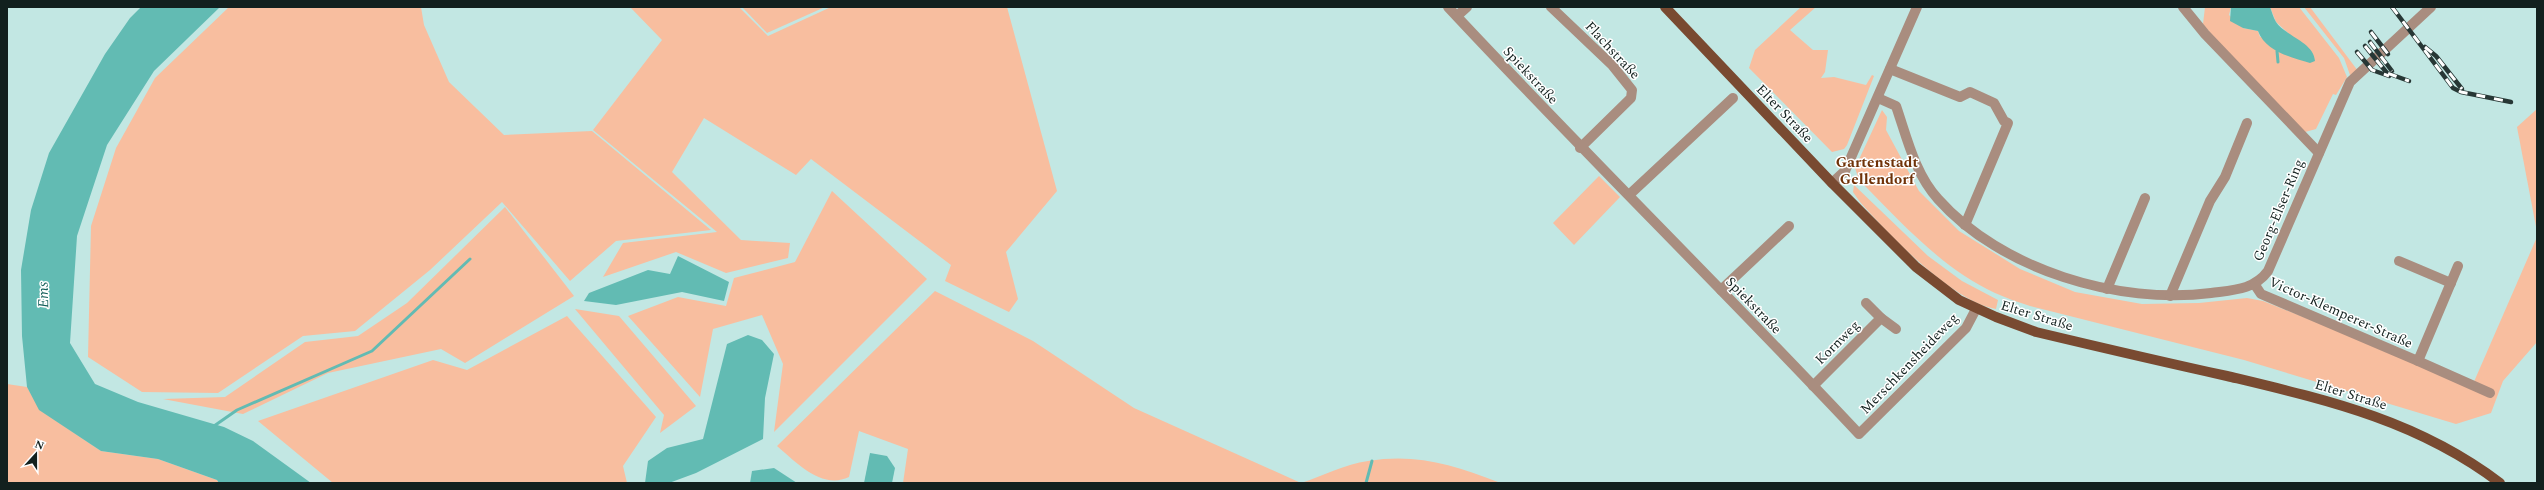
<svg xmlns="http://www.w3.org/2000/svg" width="2544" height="490" font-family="Spectral,serif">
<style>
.green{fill:#f8be9f}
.water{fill:#62bbb3}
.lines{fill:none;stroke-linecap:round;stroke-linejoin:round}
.stream{stroke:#62bbb3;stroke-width:3}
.minor{stroke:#a98d7f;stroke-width:10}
.major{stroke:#794a31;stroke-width:10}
.rail-casing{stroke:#273735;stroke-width:4.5}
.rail{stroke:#fff;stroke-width:3;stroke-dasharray:9;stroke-linecap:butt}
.labels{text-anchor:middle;stroke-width:3;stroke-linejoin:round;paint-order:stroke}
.street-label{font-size:14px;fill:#12201e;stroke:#fff}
.neighbourhood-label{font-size:15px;font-weight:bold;fill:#6f3208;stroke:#fff}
.water-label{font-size:15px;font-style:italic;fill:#145f5a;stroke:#fff}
</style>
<rect width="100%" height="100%" fill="#c2e7e3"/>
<g class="green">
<path d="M229 7H421L424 25 449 82 504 135 592 131 711 230 616 241 570 281 502 202 430 270 355 331 303 336 218 393 142 392 88 357 91 226 116 148 155 78Z"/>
<path d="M630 7H739L768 36 831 7H1007L1057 191 1006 252 1018 299 1009 312 945 281 951 265 811 159 796 175 704 118 672 172 741 240 790 243 788 258 726 273 676 252 603 277 623 243 717 232 593 130 662 40Z"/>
<path d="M742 7H825L767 33Z"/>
<path d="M1801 7H1816L1790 30 1813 50H1828L1825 72 1821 78 1834 77 1866 85 1872 75 1874 76 1847 145 1844 149 1832 152 1749 68 1755 50Z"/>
<path d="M2205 7H2231L2229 15 2243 28 2258 31 2260 37 2289 34 2276 22 2270 7H2299L2339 58 2347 77 2336 95 2333 94 2316 129 2305 132 2221 46 2203 24Z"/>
<path d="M2304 7H2310L2358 71 2350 75 2344 58Z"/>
<path d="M2537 109V232L2517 127Z"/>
<path d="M1882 110 1887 117 1886 130 1919 191 1959 231 2020 269 2075 292 2142 304 2199 303 2247 298 2263 301 2473 384 2537 237V342L2503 381 2491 413 2456 424 2244 360 2030 306C2018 302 2006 298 1995 293 1941 268 1900 221 1859 180L1855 168Z"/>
<path d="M1599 176 1620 197 1574 245 1553 223Z"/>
<path d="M1854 185 1928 256 1962 281 1998 300 1996 309C1953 302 1888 234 1860 202L1853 192Z"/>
<path d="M832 191 927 279 774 432 783 364 762 315 713 329 700 397 628 316 678 297 726 306 734 278 795 262Z"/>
<path d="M505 207 574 296 465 363 441 349 328 373 243 414 163 399 225 397 305 342 358 336 407 303Z"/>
<path d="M935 291 1033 341 1134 408 1301 483C1323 476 1345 464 1368 461 1416 453 1454 465 1498 482V483H903L908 449 859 431 849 477C822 490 797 463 777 446Z"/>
<path d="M575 309 619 316 696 406 660 433 664 415Z"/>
<path d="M567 316 656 417 623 466 627 483H333L258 421 433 360 467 370Z"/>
<path d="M7 384 27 387 40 410 101 451 158 459 217 480 219 483H7Z"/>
</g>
<g class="water">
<path d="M141 7H220L154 71 107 145 77 236 70 343 95 384 138 402 224 427 253 441 311 483H219L217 480 158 459 101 451 39 410 27 387 22 336 21 270 31 210 49 153 105 54 130 18Z"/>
<path d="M2231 7H2270C2272 12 2273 17 2276 22 2285 36 2314 42 2315 61L2310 63C2291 57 2266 52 2258 31L2243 28 2230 21Z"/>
<path d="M678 256 729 282 724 301 682 292 616 305 584 301 589 293 648 270 670 274Z"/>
<path d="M748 335 762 340 774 354 765 398 763 439 696 473 669 483H645L648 461 667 448 703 439 727 344Z"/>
<path d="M870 453 887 456 895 468 892 483H864Z"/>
<path d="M774 468 797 483H750L752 471Z"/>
</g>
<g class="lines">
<g class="stream">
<path d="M2277 51 2278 62"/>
<path d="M214 426 237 410 372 351 470 259"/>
<path d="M1366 483 1372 461"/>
</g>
<g class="minor">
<path d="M1448 7C1583 152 1724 290 1859 434L1966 328 1976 309"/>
<path d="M1551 7 1612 65 1632 90 1631 98 1580 148"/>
<path d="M2183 7 2205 34 2319 153"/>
<path d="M1457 16 1467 7"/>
<path d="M1890 69 1960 97 1970 92 1994 103 2004 121 2008 123 1965 225"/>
<path d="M1878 98 1896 106C1907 138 1915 174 1938 199 2001 270 2119 305 2211 293 2233 290 2254 290 2268 271L2350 82 2431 7"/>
<path d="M1832 183 1845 171 1917 7"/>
<path d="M1629 195 1733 98"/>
<path d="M2399 261 2451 283"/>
<path d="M2255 285 2261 294 2418 361 2458 266"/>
<path d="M2107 289 2145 198"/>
<path d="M1721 290 1789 226"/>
<path d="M2170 296 2210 201 2225 177 2247 123"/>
<path d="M1881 318 1896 329"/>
<path d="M2418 361 2490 393"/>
<path d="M1813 386 1881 318 1866 303"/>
</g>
<path class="major" d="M1665 7 1832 183 1916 267 1959 300 1996 317 2036 332C2099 347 2163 362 2227 376 2327 400 2417 420 2500 483"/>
<g class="rail-casing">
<g id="rail">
<path d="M2392 7 2453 88 2461 92 2511 102"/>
<path d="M2371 32 2388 54"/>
<path d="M2370 42 2392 71"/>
<path d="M2365 46 2387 73 2409 81"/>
<path d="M2425 47 2436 56 2462 89"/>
<path d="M2357 52 2372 70 2389 76"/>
</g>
</g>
<use href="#rail" class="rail"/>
</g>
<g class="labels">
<g class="street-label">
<text transform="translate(1613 50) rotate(47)" y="5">Flachstraße</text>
<text transform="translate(1531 75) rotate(47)" y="5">Spiekstraße</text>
<text transform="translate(1785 113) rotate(46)" y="5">Elter Straße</text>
<text transform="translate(2278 210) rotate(-67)" y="5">Georg-Elser-Ring</text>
<text transform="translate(1754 305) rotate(46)" y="5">Spiekstraße</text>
<text transform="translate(2341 312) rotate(24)" y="5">Victor-Klemperer-Straße</text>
<text transform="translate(2037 315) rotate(17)" y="5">Elter Straße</text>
<text transform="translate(1837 342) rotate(-45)" y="5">Kornweg</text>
<text transform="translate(1909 363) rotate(-46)" y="5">Merschkensheideweg</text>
<text transform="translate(2351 394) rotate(17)" y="5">Elter Straße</text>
</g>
<g class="neighbourhood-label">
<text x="1877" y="167">Gartenstadt<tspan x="1877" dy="17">Gellendorf</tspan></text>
</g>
<g class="water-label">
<text transform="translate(43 295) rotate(-91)" y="5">Ems</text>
</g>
</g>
<rect width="2544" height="490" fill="none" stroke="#12201e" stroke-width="16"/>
<g transform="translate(36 454) rotate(21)" stroke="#ffffff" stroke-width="3" paint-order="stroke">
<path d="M0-3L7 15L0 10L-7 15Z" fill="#12201e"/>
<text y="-6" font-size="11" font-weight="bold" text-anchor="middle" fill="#12201e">N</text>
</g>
</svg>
